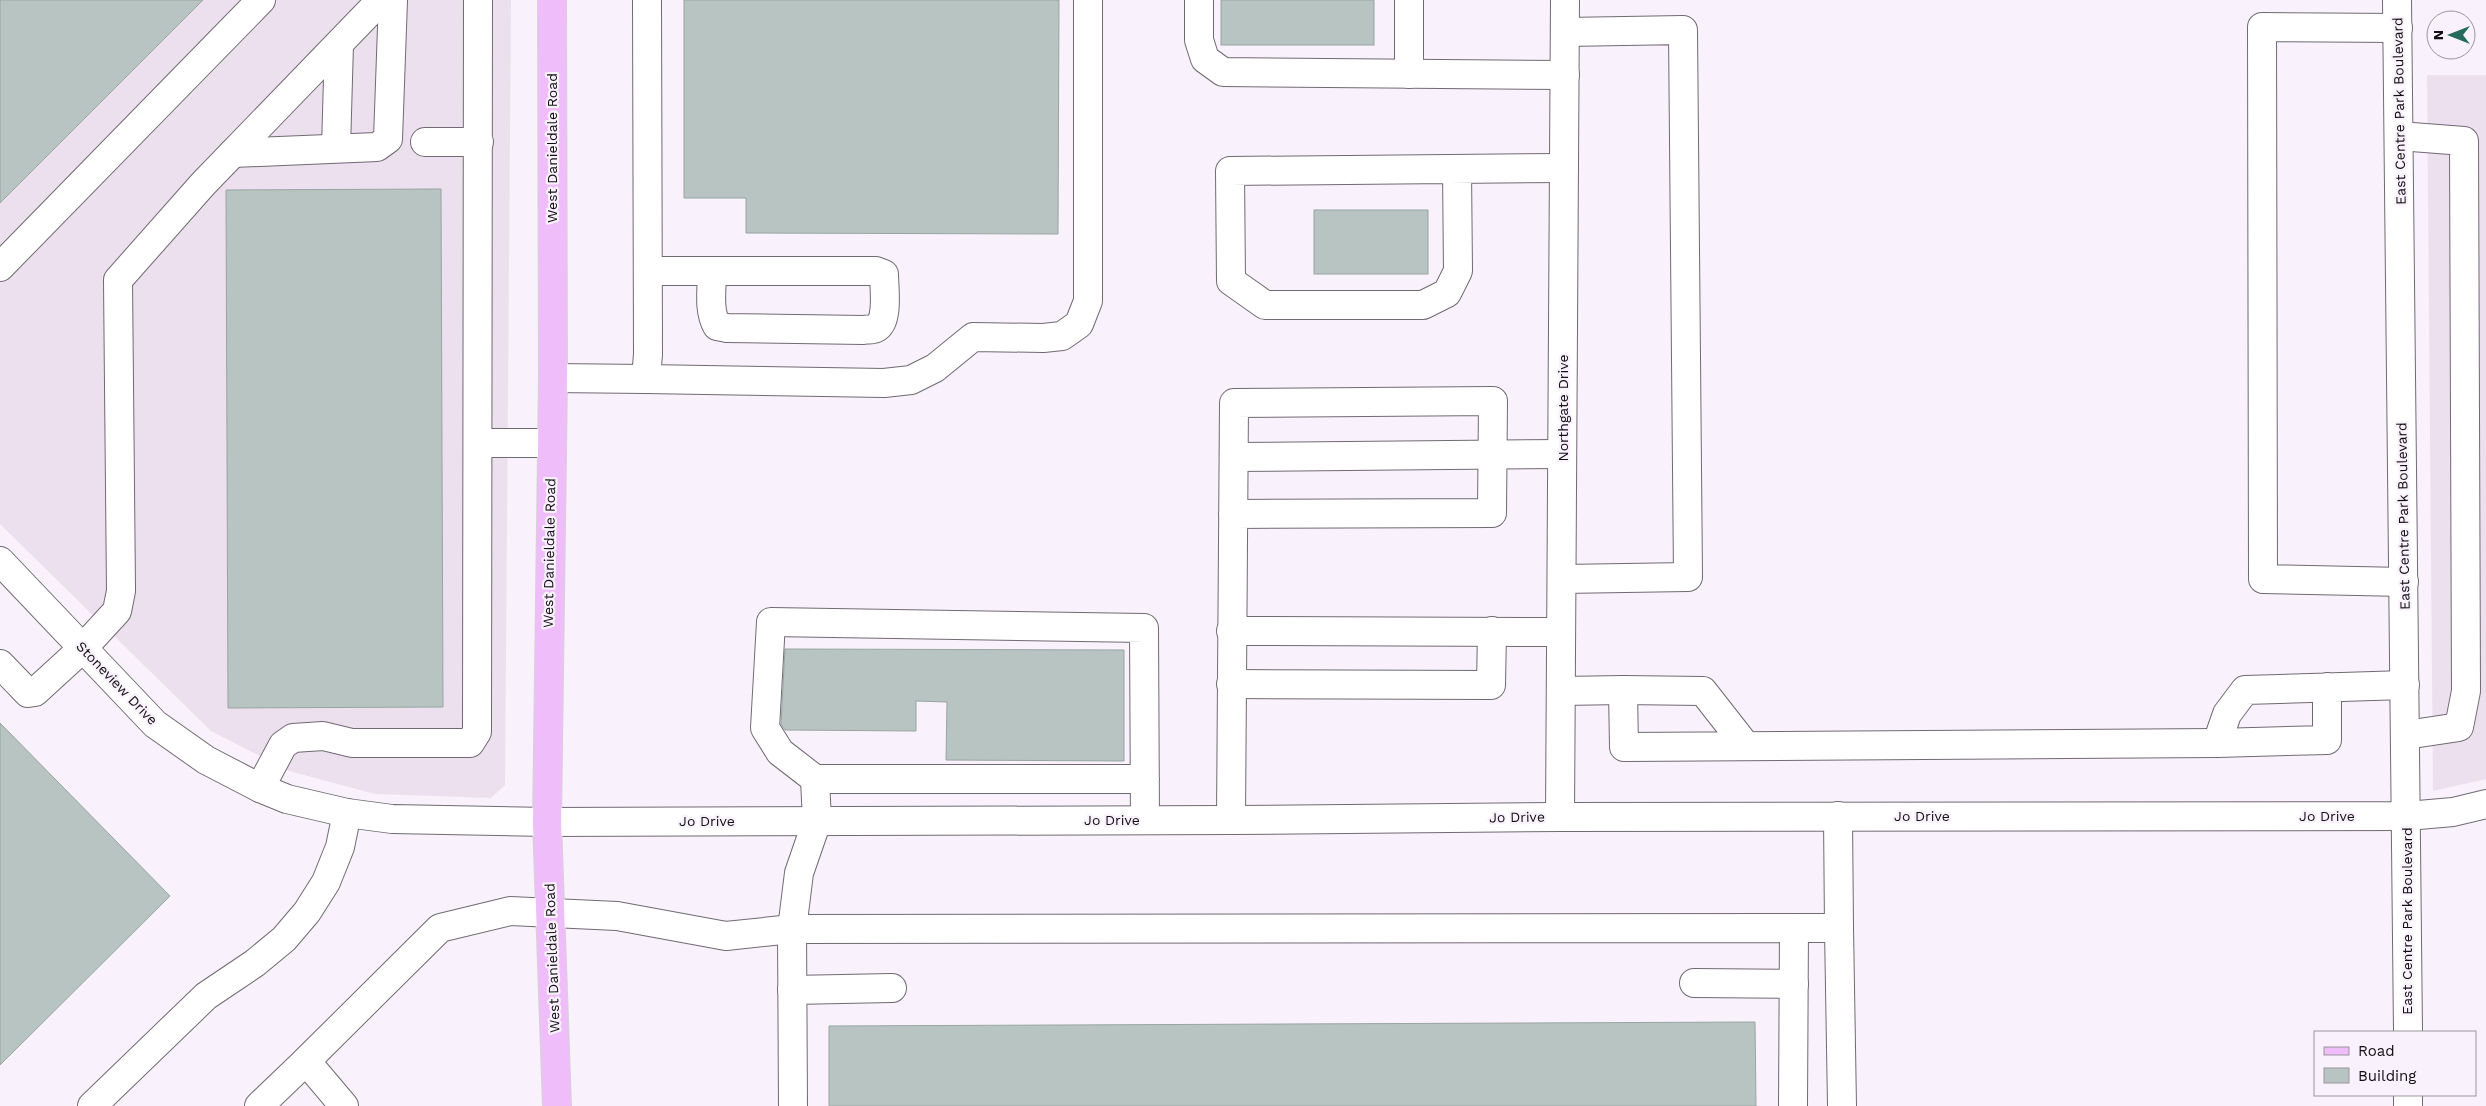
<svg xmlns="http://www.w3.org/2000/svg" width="2486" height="1106" font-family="'Work Sans',sans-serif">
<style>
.built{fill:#ecdfee}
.building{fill:#b7c4c1;stroke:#98a5a1}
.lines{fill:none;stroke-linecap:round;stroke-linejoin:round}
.minor-casing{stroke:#716a72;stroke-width:30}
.major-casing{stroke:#d4d4d4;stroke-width:30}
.minor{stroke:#fff;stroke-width:28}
.major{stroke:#efbdf9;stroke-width:28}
.labels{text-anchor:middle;stroke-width:4.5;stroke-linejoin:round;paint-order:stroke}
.street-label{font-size:14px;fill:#100e11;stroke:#f9f1fb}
</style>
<rect width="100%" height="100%" fill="#f9f1fb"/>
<g class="built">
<path d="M0 0H511L505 785 491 798 375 794 289 771 211 731 0 524Z"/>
<path d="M2427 75H2486V779L2433 791Z"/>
</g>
<g class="building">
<path d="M0 0H203L0 203Z"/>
<path d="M684 0H1059L1058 234 746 233V198H684Z"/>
<rect x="1221" y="0" width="153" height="45"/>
<path d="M441 189 443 707 228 708 226 190Z"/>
<rect x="1314" y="210" width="114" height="64"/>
<path d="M785 649 1124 650V761L946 760 947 702 916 701V731L785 730 781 724Z"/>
<path d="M0 723 170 896 0 1065Z"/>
<path d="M1755 1022 1756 1106H829V1026Z"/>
</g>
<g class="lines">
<g class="minor-casing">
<g id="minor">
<path d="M1199 0V40L1205 59 1223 72 1565 75"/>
<path d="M1409 0V74"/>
<path d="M2397 0 2408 1032"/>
<path d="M2398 28 2262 27 2263 579 2404 582"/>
<path d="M2399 136 2464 141 2466 691 2459 727 2406 735"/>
<path d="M425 142H479"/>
<path d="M336 148 339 44"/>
<path d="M233 153 377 147 388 139 393 0"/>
<path d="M1457 169 1458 271 1447 293 1423 305H1265L1231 281 1230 171 1564 168"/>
<path d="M0 267 261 0"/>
<path d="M648 271H876L884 274C884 286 889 322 876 328 873 330 868 329 864 330L727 328 717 326C708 310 712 289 712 271"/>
<path d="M553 378 646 379 648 354 647 0"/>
<path d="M646 379 884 383 911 380 935 368 973 337 1043 338 1062 336 1079 324 1088 301V0"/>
<path d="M478 443H551"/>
<path d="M1234 457 1562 454"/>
<path d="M0 561 155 724 206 760 260 788 287 799 347 813 392 819 547 822 1231 820 1560 817 2407 816 2453 812 2486 804"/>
<path d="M1562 579 1688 577 1683 30 1565 32"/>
<path d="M1231 631 1561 632"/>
<path d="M0 664 28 693 35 692 83 648 117 611 121 591 118 280 203 184 381 0"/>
<path d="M1231 684 1491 685 1492 631"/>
<path d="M2327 687V740L2217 743 2227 714 2245 690 2405 685"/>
<path d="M1561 691 1623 690"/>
<path d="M1746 746 1703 691 1623 690 1624 747 2217 743"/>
<path d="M1145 779H815L780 752 765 728 771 622 1144 628 1145 820"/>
<path d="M260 788 283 745 293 738 323 736 352 743H470L477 732 478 0"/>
<path d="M1838 816 1839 928"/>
<path d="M1560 817 1565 0"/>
<path d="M1231 820 1234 403 1493 401 1492 513 1233 514"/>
<path d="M1794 928H1839L1842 1106"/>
<path d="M1694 983 1794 984"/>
<path d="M792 990 892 988"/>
<path d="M2408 1095V1106"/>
<path d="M92 1106 206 996 255 963 284 939 307 912 326 882 340 847 347 813"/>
<path d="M259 1106 306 1061"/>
<path d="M344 1106 306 1061 440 928 510 911 617 916 726 936 792 929 1794 928 1793 1106"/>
<path d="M793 1106 792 929 799 873 817 821 815 779"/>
</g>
</g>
<g class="major-casing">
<path id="major" d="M552 0 553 378 547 822 557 1106"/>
</g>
<use href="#minor" class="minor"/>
<use href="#major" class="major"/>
</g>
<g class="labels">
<g class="street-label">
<text transform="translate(2399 111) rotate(-91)" y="5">East Centre Park Boulevard</text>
<text transform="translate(552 148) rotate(-90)" y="5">West Danieldale Road</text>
<text transform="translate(1563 408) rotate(-90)" y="5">Northgate Drive</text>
<text transform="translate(2403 516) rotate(-91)" y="5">East Centre Park Boulevard</text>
<text transform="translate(549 553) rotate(-89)" y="5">West Danieldale Road</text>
<text transform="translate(117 683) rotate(46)" y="5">Stoneview Drive</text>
<text x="1922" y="821">Jo Drive</text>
<text x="2327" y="821">Jo Drive</text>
<text transform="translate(1517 817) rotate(-1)" y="5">Jo Drive</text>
<text x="1112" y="825">Jo Drive</text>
<text x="707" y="826">Jo Drive</text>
<text transform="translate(2407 921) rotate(-90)" y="5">East Centre Park Boulevard</text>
<text transform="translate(552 958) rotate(-92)" y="5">West Danieldale Road</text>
</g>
</g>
<rect x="2314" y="1031" width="162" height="65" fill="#f9f1fb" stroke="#9c969d"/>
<rect x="2324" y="1047" width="25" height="8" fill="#efbdf9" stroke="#9c969d"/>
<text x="2358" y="1056" font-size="15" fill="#100e11">Road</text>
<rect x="2324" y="1068" width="25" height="15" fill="#b7c4c1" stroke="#9c969d"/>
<text x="2358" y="1081" font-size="15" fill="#100e11">Building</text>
<g transform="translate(2451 35) rotate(270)"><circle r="24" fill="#f9f1fb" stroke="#9c969d"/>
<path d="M0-4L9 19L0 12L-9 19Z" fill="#266a5d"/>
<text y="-8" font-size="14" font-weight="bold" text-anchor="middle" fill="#100e11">N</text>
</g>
</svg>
